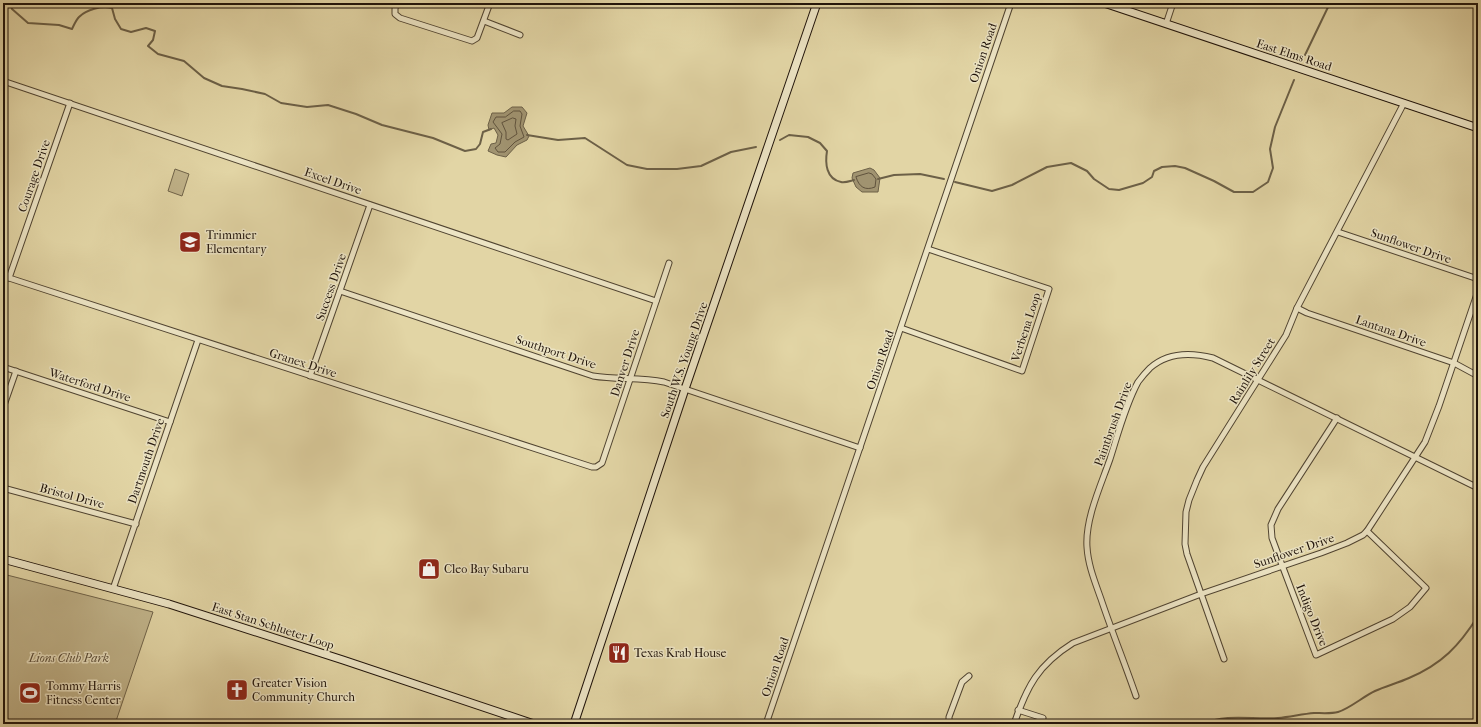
<svg xmlns="http://www.w3.org/2000/svg" width="1481" height="727" font-family="'IM FELL French Canon',serif">
<style>
.green{fill:#c1b48b;stroke:#70644a}
.water{fill:#a09370;stroke:#6c6047}
.lines{fill:none;stroke-linecap:round;stroke-linejoin:round}
.shore{stroke:#60533d;stroke-width:1}
.stream{stroke:#6c6047;stroke-width:2}
.street-casing{stroke:#504431;stroke-width:7}
.secondary-casing{stroke:#1f130a;stroke-width:9}
.street{stroke:#ece4c4;stroke-width:5}
.secondary{stroke:#ece4c4;stroke-width:7}
.labels{text-anchor:middle;stroke-width:3;stroke-linejoin:round;paint-order:stroke}
.street-label{font-size:12px;fill:#1f130a;stroke:#ece4c4}
.poi-label{font-size:12px;fill:#1f130a;stroke:#ece4c4;text-anchor:start}
.park-label{font-size:12px;font-style:italic;fill:#584b37;stroke:#ece4c4}
</style>
<rect width="100%" height="100%" fill="#e2d5a5"/>
<filter id="stains"><feTurbulence type="fractalNoise" baseFrequency=".005" numOctaves="4"/><feColorMatrix values="0 0 0 0 .2 0 0 0 0 .09 0 0 0 0 .02 0 0 0 .5 -.17"/></filter>
<radialGradient id="worn" r=".72"><stop offset=".6" stop-color="#630" stop-opacity="0"/><stop offset="1" stop-color="#630" stop-opacity=".3"/></radialGradient>
<g class="green">
<path d="M175 169 189 174 182 196 168 191Z"/>
<path d="M3 574 153 612 115 724H3Z"/>
</g>
<g class="water">
<path d="M512 107H522L527 113 523 126 529 136 527 140 517 145 506 157 497 155 488 151 491 144 496 143 498 135 494 128 489 130 488 125 492 113H504Z"/>
<path d="M870 168 874 170 880 178 878 192H862L856 187 852 178 853 173Z"/>
</g>
<g class="lines">
<g class="shore">
<path d="M514 111H520L522 114 520 126 524 137 515 142 505 152H498L495 148 500 144 502 134 493 122 496 117H505Z"/>
<path d="M513 118 516 119 515 126 517 134 508 140 506 139V132L502 123Z"/>
<path d="M869 173 872 174 876 179 875 187C865 191 859 187 856 177Z"/>
</g>
<g class="stream">
<path d="M10 3 12 9 28 23 59 25 72 29C74 25 76 20 79 17 87 9 101 6 112 8L115 19 121 29 131 32 146 28 155 31 153 40 148 46 158 54 184 61 204 78 222 86 242 89 265 94 281 103 307 107 328 105 356 114 382 125 433 138 465 151 476 149 480 144 483 132 491 129"/>
<path d="M1305 55 1330 3"/>
<path d="M527 135 558 140 585 138 627 165 647 169H677L701 166 731 152 756 147"/>
<path d="M780 140 789 135 808 137 820 143 827 151C825 163 826 179 841 182 845 183 850 181 854 180"/>
<path d="M878 179 894 175 920 174 944 179"/>
<path d="M955 182 992 191 1012 185 1047 167 1071 163 1087 171 1094 179 1109 189 1119 190 1143 183 1152 177 1154 171 1162 167 1175 166 1185 168 1214 181 1234 192H1253L1268 182 1273 168 1270 149 1275 127 1294 80"/>
<path d="M1203 724C1228 713 1252 720 1278 718 1290 717 1302 714 1314 713 1321 713 1331 714 1338 712 1349 709 1364 696 1375 691 1386 686 1398 683 1409 678 1442 664 1459 646 1478 616"/>
</g>
<g class="street-casing">
<g id="street">
<path d="M396 3 395 9V14L400 18 472 41 477 38 490 3"/>
<path d="M484 21 520 35"/>
<path d="M1166 24 1173 3"/>
<path d="M3 81 656 301"/>
<path d="M1338 232 1478 279"/>
<path d="M3 276 592 467H596L602 463 669 263"/>
<path d="M9 278 70 103"/>
<path d="M340 291 593 376C617 380 640 377 664 382L860 448"/>
<path d="M1297 308 1307 313 1454 363 1478 376"/>
<path d="M901 328 1022 371 1049 289 928 249"/>
<path d="M3 367 170 422"/>
<path d="M310 376 370 205"/>
<path d="M3 408 16 371"/>
<path d="M1337 418 1278 509 1271 525 1272 538 1282 565 1316 655 1393 619 1410 607 1426 588 1367 531"/>
<path d="M3 488 136 524"/>
<path d="M113 589 198 340"/>
<path d="M1224 659 1187 554 1185 544 1186 512 1189 500 1197 480 1203 467 1286 335 1297 308 1404 103"/>
<path d="M1136 696C1125 664 1112 632 1101 599 1095 582 1088 565 1087 547 1085 519 1101 485 1110 459 1118 434 1125 406 1138 382 1141 378 1146 372 1150 368 1168 352 1190 352 1213 358L1476 487"/>
<path d="M1018 710 1043 718"/>
<path d="M766 724 1011 3"/>
<path d="M949 724V717L962 682 969 676"/>
<path d="M1014 724C1027 686 1038 665 1073 643L1201 594 1321 553 1347 543 1363 535 1367 531 1425 442 1439 406 1478 291"/>
</g>
</g>
<g class="secondary-casing">
<g id="secondary">
<path d="M1104 3 1478 128"/>
<path d="M3 559 169 604 343 660 534 724"/>
<path d="M574 724 685 389 817 3"/>
</g>
</g>
<use href="#street" class="street"/>
<use href="#secondary" class="secondary"/>
</g>
<defs>
<g id="school-square" transform="scale(1.15)"><rect x="-9" y="-9" width="18" height="18" rx="4" fill="#8f2418" stroke="#ece4c4"/><path d="M0-5L7-2L0 1L-7-2ZM-4 1L0 2.5L4 1V4Q0 6-4 4Z" fill="#fff"/></g>
<g id="shop-square" transform="scale(1.15)"><rect x="-9" y="-9" width="18" height="18" rx="4" fill="#8f2418" stroke="#ece4c4"/><path d="M-5-2.5h2.3a2.7 3.5 0 0 1 5.4 0H5L5.5 6h-11ZM-1.5-2.5h3a1.5 2.3 0 0 0-3 0Z" fill="#fff"/></g>
<g id="restaurant-square" transform="scale(1.15)"><rect x="-9" y="-9" width="18" height="18" rx="4" fill="#8f2418" stroke="#ece4c4"/><path d="M-5-6h1v4h1v-4h1v4h1v-4h1v5L-1.5 .5V6h-2V.5L-5-1ZM5-6V6H3V1.5H1.5Q1.5-4 5-6Z" fill="#fff"/></g>
<g id="church-square" transform="scale(1.15)"><rect x="-9" y="-9" width="18" height="18" rx="4" fill="#8f2418" stroke="#ece4c4"/><path d="M-1.2-6h2.4v3.5h3.3v2.4h-3.3V6h-2.4V-.1h-3.3v-2.4h3.3Z" fill="#fff"/></g>
<g id="stadium-square" transform="scale(1.15)"><rect x="-9" y="-9" width="18" height="18" rx="4" fill="#8f2418" stroke="#ece4c4"/><path d="M0-5a6.5 5 0 1 0 0 10a6.5 5 0 1 0 0-10ZM-3.5-1.8h7v3.6h-7Z" fill="#fff"/></g>
</defs>
<g fill-rule="evenodd">
<use href="#school-square" x="190" y="242"/>
<use href="#shop-square" x="429" y="569"/>
<use href="#restaurant-square" x="619" y="653"/>
<use href="#church-square" x="237" y="690"/>
<use href="#stadium-square" x="30" y="693"/>
</g>
<g class="labels">
<g class="street-label">
<text transform="translate(983 53) rotate(-71)" y="4">Onion Road</text>
<text transform="translate(1294 55) rotate(18)" y="4">East Elms Road</text>
<text transform="translate(34 176) rotate(-71)" y="4">Courage Drive</text>
<text transform="translate(333 181) rotate(19)" y="4">Excel Drive</text>
<text transform="translate(1411 246) rotate(19)" y="4">Sunflower Drive</text>
<text transform="translate(331 287) rotate(-71)" y="4">Success Drive</text>
<text transform="translate(1026 327) rotate(-72)" y="4">Verbena Loop</text>
<text transform="translate(1391 331) rotate(19)" y="4">Lantana Drive</text>
<text transform="translate(556 352) rotate(18)" y="4">Southport Drive</text>
<text transform="translate(684 360) rotate(-71)" y="4">South W.S. Young Drive</text>
<text transform="translate(880 360) rotate(-71)" y="4">Onion Road</text>
<text transform="translate(303 363) rotate(18)" y="4">Granex Drive</text>
<text transform="translate(625 363) rotate(-72)" y="4">Danver Drive</text>
<text transform="translate(1252 371) rotate(-58)" y="4">Rainlily Street</text>
<text transform="translate(90 385) rotate(18)" y="4">Waterford Drive</text>
<text transform="translate(1113 424) rotate(-70)" y="4">Paintbrush Drive</text>
<text transform="translate(146 461) rotate(-71)" y="4">Dartmouth Drive</text>
<text transform="translate(72 496) rotate(15)" y="4">Bristol Drive</text>
<text transform="translate(1294 551) rotate(-19)" y="4">Sunflower Drive</text>
<text transform="translate(1312 615) rotate(68)" y="4">Indigo Drive</text>
<text transform="translate(273 626) rotate(18)" y="4">East Stan Schlueter Loop</text>
<text transform="translate(775 667) rotate(-71)" y="4">Onion Road</text>
</g>
<g class="poi-label">
<text x="206" y="239">Trimmier<tspan x="206" dy="14">Elementary</tspan></text>
<text x="444" y="573">Cleo Bay Subaru</text>
<text x="634" y="657">Texas Krab House</text>
<text x="252" y="687">Greater Vision<tspan x="252" dy="14">Community Church</tspan></text>
<text x="46" y="690">Tommy Harris<tspan x="46" dy="14">Fitness Center</tspan></text>
</g>
<g class="park-label">
<text x="69" y="662">Lions Club Park</text>
</g>
</g>
<rect width="1481" height="727" fill="none" stroke="#e2d5a5" stroke-width="16"/>
<rect x="4" y="4" width="1473" height="719" fill="none" stroke="#1f130a" stroke-width="2"/>
<rect x="8" y="8" width="1465" height="711" fill="none" stroke="#1f130a"/>
<rect width="100%" height="100%" filter="url(#stains)"/>
<rect width="100%" height="100%" fill="url(#worn)"/>
</svg>
